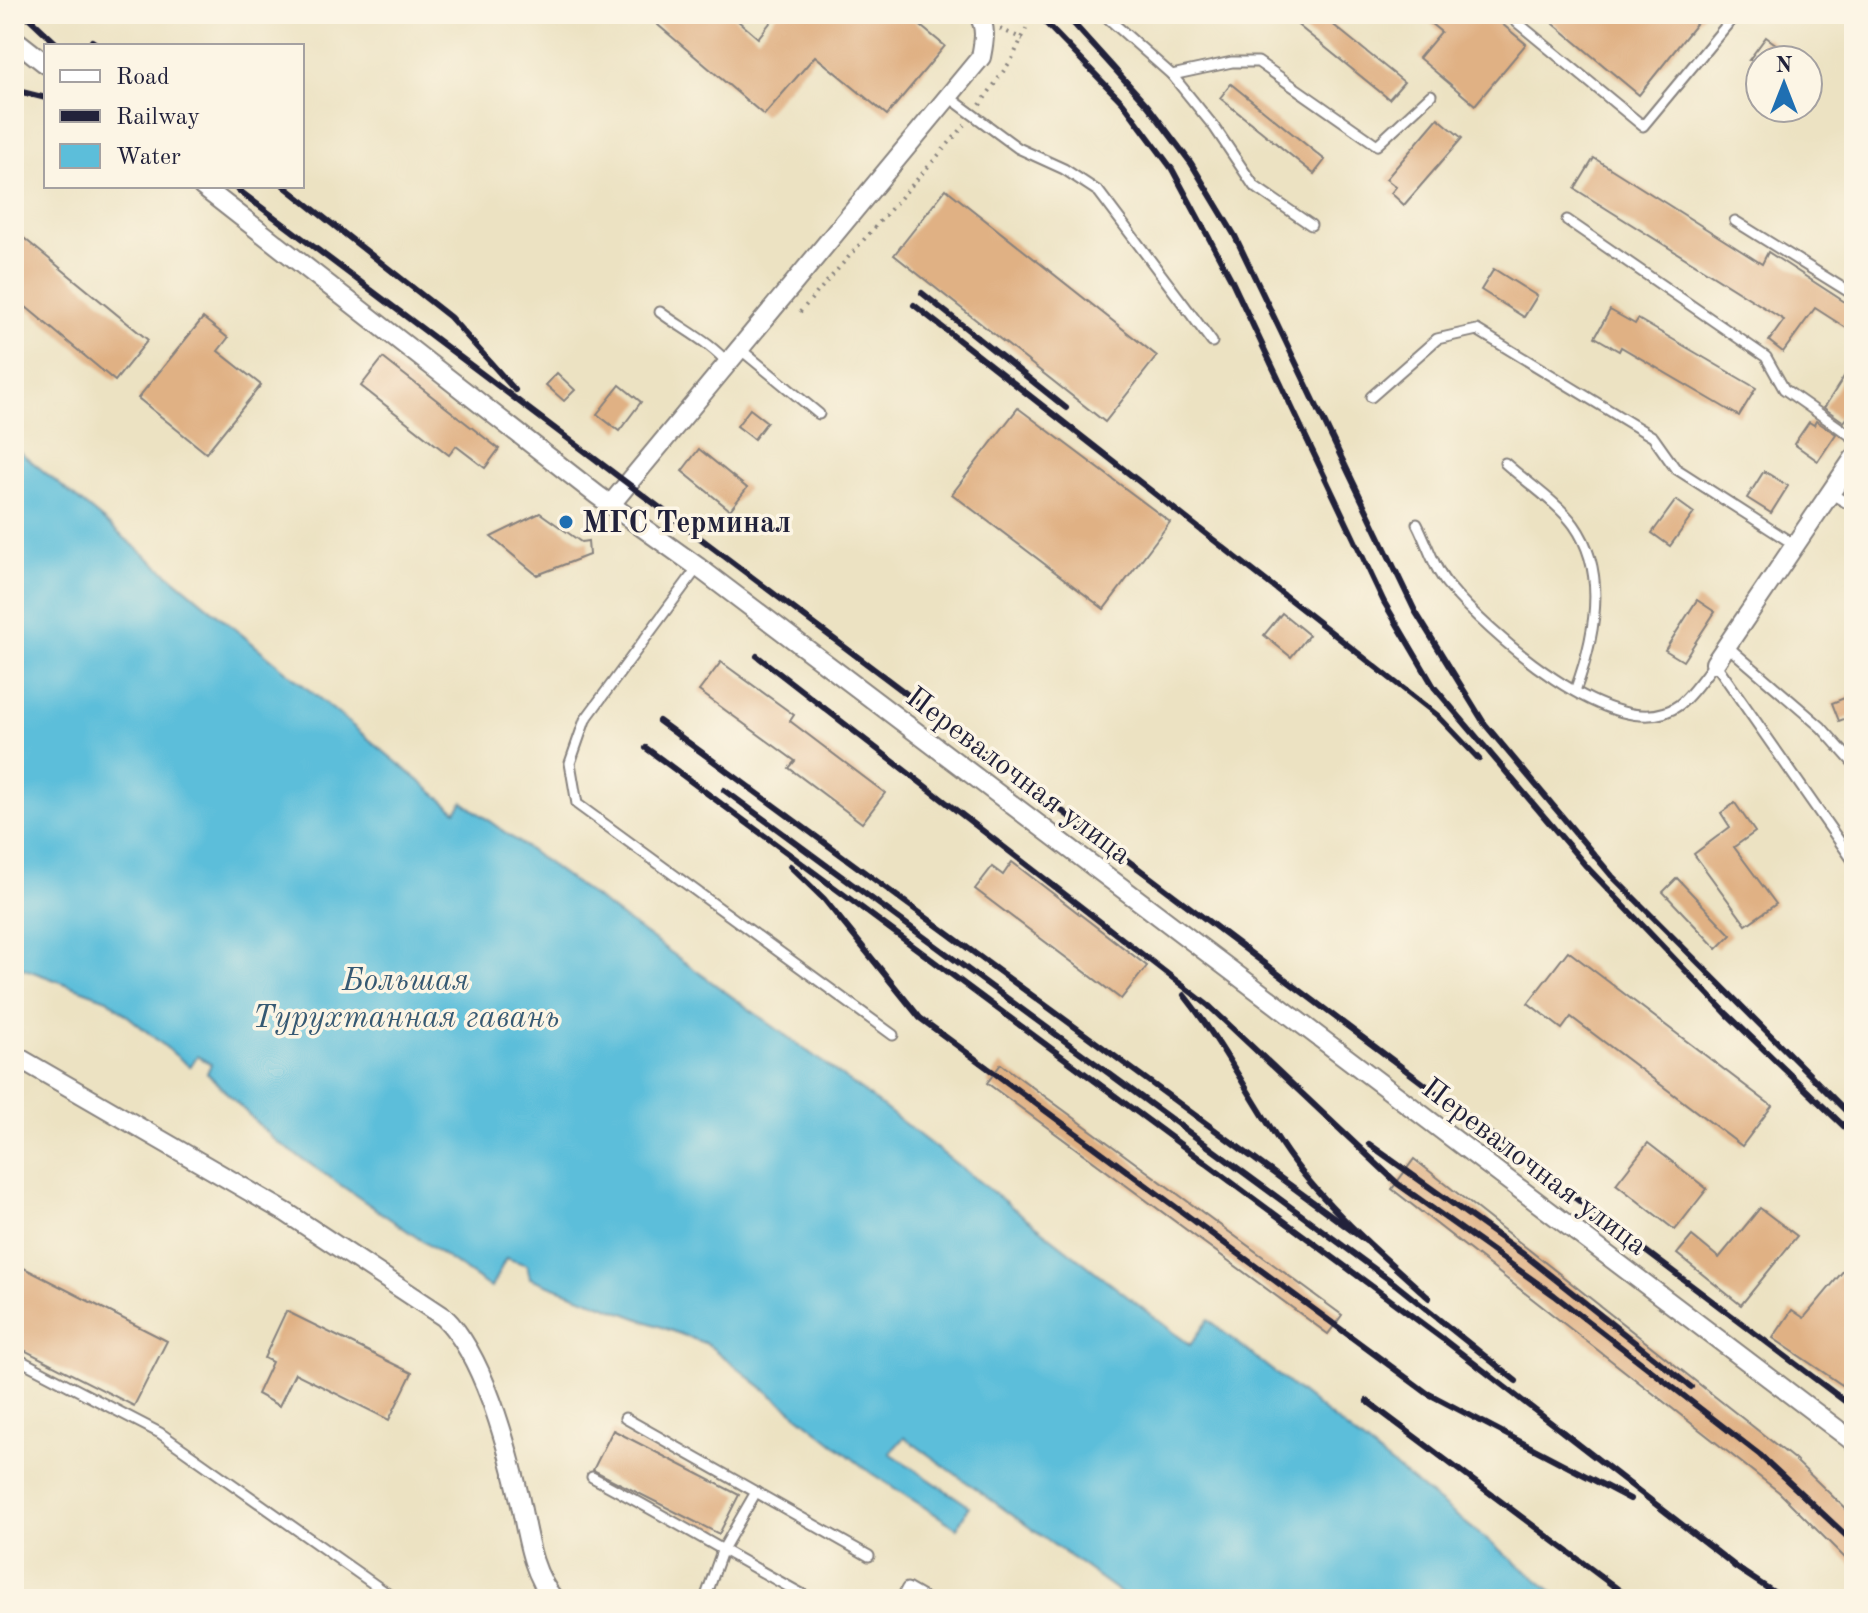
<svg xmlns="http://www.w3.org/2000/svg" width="1868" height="1613" font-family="'Old Standard TT',serif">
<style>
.water{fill:#5cbeda;stroke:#3f708a;stroke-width:2}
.building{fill:#e0b184}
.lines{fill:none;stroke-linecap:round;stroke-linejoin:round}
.lane-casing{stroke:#87827e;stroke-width:13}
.street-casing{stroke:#87827e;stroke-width:22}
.path{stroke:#87827e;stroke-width:4;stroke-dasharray:2 6;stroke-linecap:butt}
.lane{stroke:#fff;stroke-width:9}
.street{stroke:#fff;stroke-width:18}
.rail{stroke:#22223b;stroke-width:6}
.poi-dot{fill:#1f6fb2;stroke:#fcf5e5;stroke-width:3}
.labels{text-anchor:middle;stroke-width:7;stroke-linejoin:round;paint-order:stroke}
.poi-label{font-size:30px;font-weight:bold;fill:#22223b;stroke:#fcf5e5;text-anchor:start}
.street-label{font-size:30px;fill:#22223b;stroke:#fcf5e5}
.water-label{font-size:32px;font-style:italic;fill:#365973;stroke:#fcf5e5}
</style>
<rect width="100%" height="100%" fill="#fcf5e5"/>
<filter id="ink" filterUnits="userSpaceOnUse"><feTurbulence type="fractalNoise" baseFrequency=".0125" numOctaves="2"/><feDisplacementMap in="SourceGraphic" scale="16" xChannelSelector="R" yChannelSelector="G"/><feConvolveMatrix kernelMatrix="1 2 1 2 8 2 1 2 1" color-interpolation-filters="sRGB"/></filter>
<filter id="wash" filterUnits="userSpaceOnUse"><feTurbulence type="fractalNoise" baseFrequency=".006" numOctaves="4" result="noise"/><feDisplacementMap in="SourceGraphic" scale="32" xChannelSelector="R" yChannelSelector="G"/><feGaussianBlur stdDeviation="1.8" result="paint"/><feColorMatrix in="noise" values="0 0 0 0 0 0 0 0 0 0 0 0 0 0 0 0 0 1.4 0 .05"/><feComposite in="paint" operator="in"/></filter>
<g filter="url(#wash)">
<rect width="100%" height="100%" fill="#ece2c2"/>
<path class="water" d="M14 447 456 811 463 802 861 1090 1190 1345 1208 1320 1562 1599H1129L904 1437 890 1453 969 1506 957 1528 871 1473 707 1344 530 1278 527 1265 506 1258 491 1288 272 1138 207 1073 211 1064 197 1056 190 1067 107 999 14 965Z"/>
<g id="blocks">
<g class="building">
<path d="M645 14H730L758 38 777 14H906L945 46 887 115 815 56 764 115Z"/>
<path d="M1284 14H1320L1404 82 1389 99Z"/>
<path d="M1419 14H1490L1526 44 1475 105 1419 58 1441 32Z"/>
<path d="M1542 14H1704L1639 95Z"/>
<path d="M1766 37 1798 60H1749Z"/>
<path d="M1231 84 1325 160 1314 174 1220 98Z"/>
<path d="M1438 118 1462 138 1404 205 1391 193 1396 187 1386 179Z"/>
<path d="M1594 158 1762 264 1768 252 1854 308V333L1815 308 1783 352 1769 341 1784 320 1575 189Z"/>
<path d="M946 189 1157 356 1105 422 894 255Z"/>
<path d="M14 230 148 340 115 381 14 297Z"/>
<path d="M1494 269 1537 296 1524 317 1481 290Z"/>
<path d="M1610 310 1635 324 1638 319 1756 388 1739 416 1621 347 1619 351 1595 337Z"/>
<path d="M203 318 228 338 218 351 261 385 206 453 138 398Z"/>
<path d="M383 358 499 449 485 468 456 446 449 455 361 386Z"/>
<path d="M1854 361V409L1844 422 1824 408Z"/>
<path d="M557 373 575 390 564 401 546 385Z"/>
<path d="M620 385 641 402 619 431 597 414Z"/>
<path d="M1018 408 1170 522 1104 609 952 494Z"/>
<path d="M750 409 767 422 754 439 737 426Z"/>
<path d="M1816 421 1836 434 1818 461 1794 444 1809 422 1814 425Z"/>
<path d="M699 449 747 488 730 510 682 471Z"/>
<path d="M1764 471 1788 486 1771 513 1747 498Z"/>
<path d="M1676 500 1694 513 1670 546 1652 533Z"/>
<path d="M540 513 581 542 588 541 589 555 537 575 491 537Z"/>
<path d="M1697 600 1715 612 1683 661 1665 650Z"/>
<path d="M1282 613 1309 635 1291 657 1264 635Z"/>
<path d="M721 662 794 715 790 721 885 793 862 823 789 768 795 761 699 691Z"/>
<path d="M1854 694V715L1839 721 1832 703Z"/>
<path d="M1735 803 1755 832 1734 847 1776 904 1746 925 1694 854 1730 827 1721 813Z"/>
<path d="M1012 862 1147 966 1121 999 975 889 992 867 1003 875Z"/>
<path d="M1677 878 1731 935 1717 949 1663 892Z"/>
<path d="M1568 951 1772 1106 1742 1146 1571 1017 1562 1029 1528 1003Z"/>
<path d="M1001 1064 1342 1315 1328 1334 987 1083Z"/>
<path d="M1648 1143 1707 1189 1675 1230 1616 1184Z"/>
<path d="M1414 1159 1794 1459 1854 1517V1567L1779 1492 1392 1189Z"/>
<path d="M1760 1208 1797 1236 1741 1305 1677 1254 1692 1236 1719 1258Z"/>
<path d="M1854 1258V1393L1773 1338 1792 1310 1804 1318Z"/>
<path d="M14 1263 167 1341 134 1406 14 1345Z"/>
<path d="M286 1311 412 1373 389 1420 295 1373 279 1406 257 1394 272 1362 264 1358Z"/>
<path d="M613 1430 739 1495 719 1534 593 1470Z"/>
</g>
</g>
</g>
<g filter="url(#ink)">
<use href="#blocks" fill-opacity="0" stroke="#87827e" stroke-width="2"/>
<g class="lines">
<g class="lane-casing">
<g id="lane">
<path d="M1103 14 1172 75 1215 128 1254 186 1311 225"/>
<path d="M1507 14 1643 126 1736 14"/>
<path d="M1172 75 1232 62H1258L1377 145 1431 95"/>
<path d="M949 97 1018 148 1064 169 1099 192 1212 342"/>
<path d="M1567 220 1766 357 1784 389 1854 438"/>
<path d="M1735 221 1854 295"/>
<path d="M660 312C681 328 713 344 728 364"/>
<path d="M740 349 819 414"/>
<path d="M1371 397 1437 339 1477 330 1653 437 1675 468 1795 545"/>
<path d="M1505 463C1525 481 1559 504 1574 525 1609 574 1594 640 1575 691"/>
<path d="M1830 493 1854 507"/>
<path d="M1417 524C1427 543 1434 569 1448 585 1484 629 1618 751 1679 705 1692 695 1704 676 1715 663L1854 862"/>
<path d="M698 567 585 720 570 763 577 804 893 1035"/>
<path d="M1727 646 1821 727 1854 764"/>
<path d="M14 1357 160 1433 395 1599"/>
<path d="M625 1418 869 1556"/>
<path d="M592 1477C666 1516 737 1559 811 1599"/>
<path d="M705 1599 722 1551 756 1492"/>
<path d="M901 1599 907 1588 926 1599"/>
</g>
</g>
<g class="street-casing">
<g id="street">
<path d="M14 39 46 64"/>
<path d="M202 186 597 495 698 567 1854 1442"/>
<path d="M611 504 981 57C984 41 987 28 978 14"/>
<path d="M1715 663 1854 458"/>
<path d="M14 1055 287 1213 444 1317C483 1355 506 1442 519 1496 527 1531 530 1571 554 1599"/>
</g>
</g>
<g class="path">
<path d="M1000 29 1023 39"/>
<path d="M980 105 1012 59 1033 14"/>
<path d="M800 312 965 125"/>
</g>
<use href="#lane" class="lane"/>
<use href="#street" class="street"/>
<g class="rail">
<path d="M25 14 59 46"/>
<path d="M1037 14 1123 103 1172 169 1231 279 1384 602 1434 687 1586 866 1727 1014 1854 1136"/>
<path d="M1065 14 1148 106 1191 163 1235 236 1415 611 1484 723 1612 876 1854 1119"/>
<path d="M92 41 99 46"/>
<path d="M14 90 46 98"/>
<path d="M233 186 1854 1408"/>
<path d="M284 186 450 317 515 390"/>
<path d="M922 293 1066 408"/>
<path d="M914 305 1437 715 1479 759"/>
<path d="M757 656 1209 1006 1398 1184 1554 1295 1760 1455 1854 1543"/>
<path d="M659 721 1366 1241"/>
<path d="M646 748 1443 1339 1743 1572"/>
<path d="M724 790 1395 1284 1516 1381"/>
<path d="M790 866 824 899 920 1018 1427 1393 1630 1499"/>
<path d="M1184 995C1224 1045 1252 1102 1288 1154 1325 1206 1381 1255 1429 1298"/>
<path d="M1369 1144 1526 1256 1691 1387"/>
<path d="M1367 1401 1631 1599"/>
<path d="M1734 1566 1784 1599"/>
</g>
</g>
</g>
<circle class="poi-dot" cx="566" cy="522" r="8"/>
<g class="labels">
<g class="poi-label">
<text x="582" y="532">МГС Терминал</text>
</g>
<g class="street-label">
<text transform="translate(1019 775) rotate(37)" y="10">Перевалочная улица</text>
<text transform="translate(1535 1166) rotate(37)" y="10">Перевалочная улица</text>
</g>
<g class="water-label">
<text x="406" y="990">Большая<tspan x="406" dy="37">Турухтанная гавань</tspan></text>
</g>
</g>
<rect width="1868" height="1613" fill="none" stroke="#fcf5e5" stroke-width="48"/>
<rect x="44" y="44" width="260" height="144" fill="#fcf5e5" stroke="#a5a1a1" stroke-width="2"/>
<rect x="60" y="70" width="40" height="12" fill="#ffffff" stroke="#a5a1a1" stroke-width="2"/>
<text x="116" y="84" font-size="24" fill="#22223b">Road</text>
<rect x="60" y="110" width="40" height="12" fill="#22223b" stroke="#a5a1a1" stroke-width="2"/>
<text x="116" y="124" font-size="24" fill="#22223b">Railway</text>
<rect x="60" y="144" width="40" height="24" fill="#5cbeda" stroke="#a5a1a1" stroke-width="2"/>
<text x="116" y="164" font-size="24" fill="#22223b">Water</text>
<g transform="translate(1784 84)"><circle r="38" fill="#fcf5e5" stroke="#a5a1a1" stroke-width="2"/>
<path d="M0-6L14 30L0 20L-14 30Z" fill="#1f6fb2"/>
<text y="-12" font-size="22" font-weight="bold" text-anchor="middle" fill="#22223b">N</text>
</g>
</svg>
